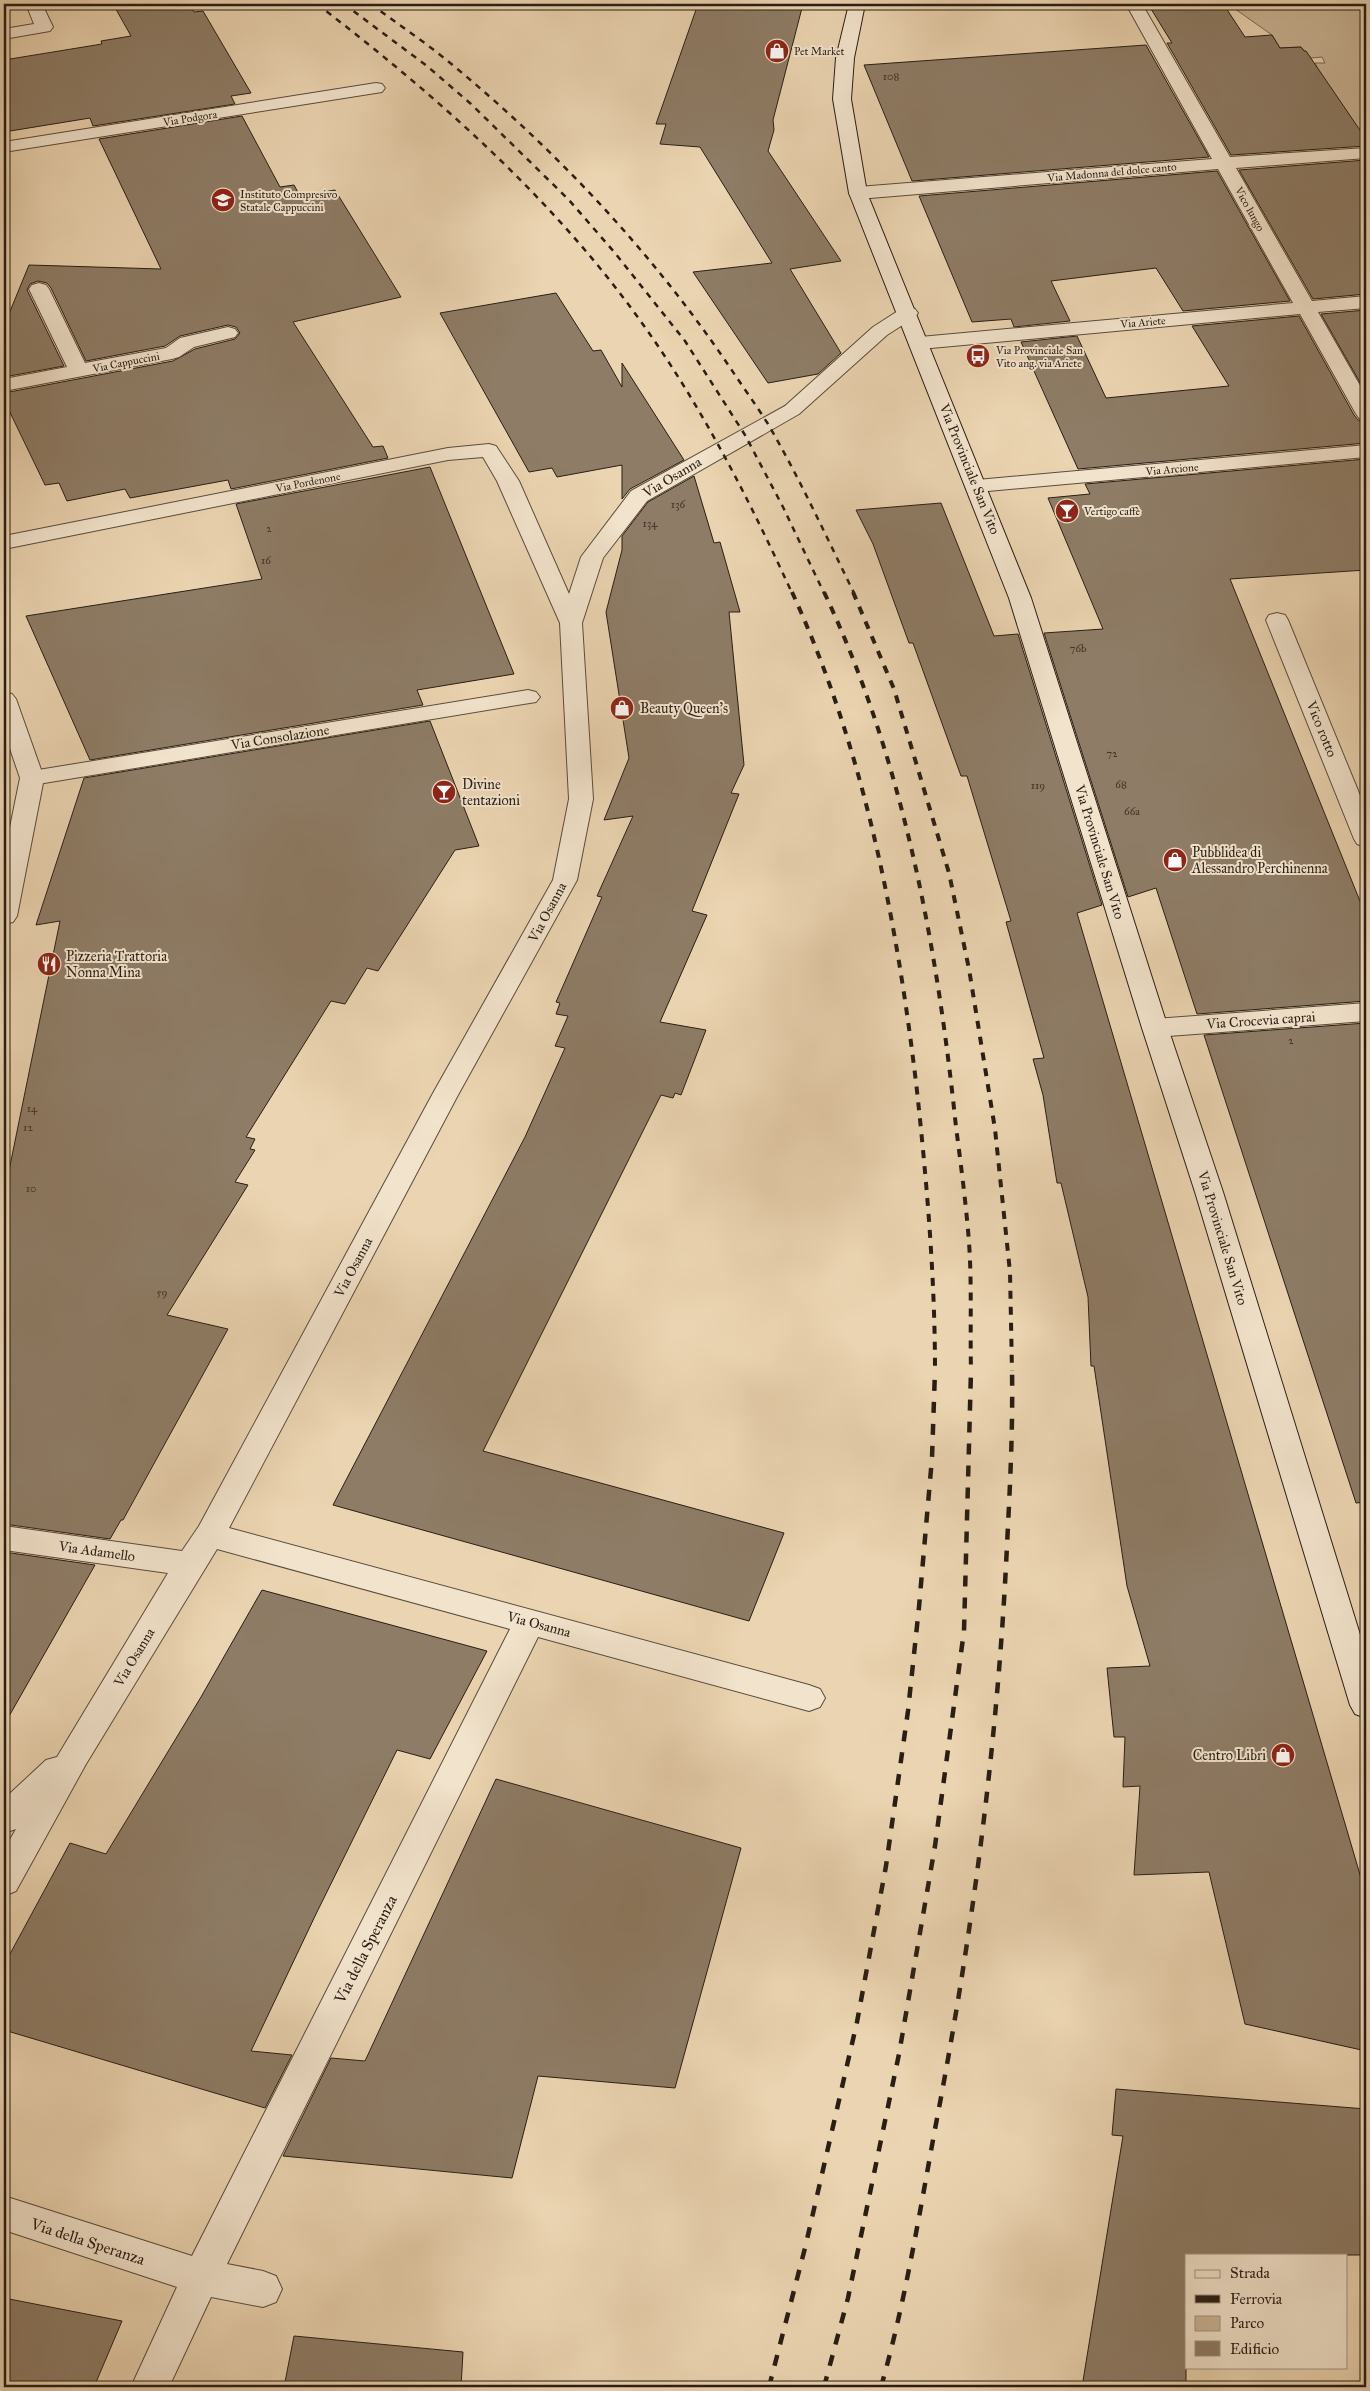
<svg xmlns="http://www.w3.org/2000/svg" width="1370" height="2391" font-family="'IM FELL Great Primer',serif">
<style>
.green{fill:#cab596;stroke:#7a6956}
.building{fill:#8e7c66;stroke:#291d15}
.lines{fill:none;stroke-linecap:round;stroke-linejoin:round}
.service-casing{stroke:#5a4b3c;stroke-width:2}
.minor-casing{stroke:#5a4b3c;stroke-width:2}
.tertiary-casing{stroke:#5a4b3c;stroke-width:2}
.secondary-casing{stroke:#291d15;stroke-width:2}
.service{fill:#f2e3cc;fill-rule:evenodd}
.minor{fill:#f2e3cc;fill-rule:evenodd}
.tertiary{fill:#f2e3cc;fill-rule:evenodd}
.secondary{fill:#f2e3cc;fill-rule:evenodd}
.rail-far2{stroke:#291d15;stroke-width:2.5;stroke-dasharray:6 6;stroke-linecap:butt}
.rail-far1{stroke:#291d15;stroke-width:4;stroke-dasharray:8 8;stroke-linecap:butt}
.rail{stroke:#291d15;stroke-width:4.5;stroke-dasharray:11 11;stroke-linecap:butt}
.labels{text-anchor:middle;stroke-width:4;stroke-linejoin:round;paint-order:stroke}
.far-poi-label{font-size:11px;fill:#291d15;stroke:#f2e3cc;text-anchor:start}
.number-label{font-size:11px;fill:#423529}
.far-street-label{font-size:11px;fill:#291d15;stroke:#f2e3cc}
.street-label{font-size:14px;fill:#291d15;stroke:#f2e3cc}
.poi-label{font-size:14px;fill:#291d15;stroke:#f2e3cc;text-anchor:start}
.near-street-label{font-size:16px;fill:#291d15;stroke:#f2e3cc}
</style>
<rect width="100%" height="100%" fill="#ebd4b1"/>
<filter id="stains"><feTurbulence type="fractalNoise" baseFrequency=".004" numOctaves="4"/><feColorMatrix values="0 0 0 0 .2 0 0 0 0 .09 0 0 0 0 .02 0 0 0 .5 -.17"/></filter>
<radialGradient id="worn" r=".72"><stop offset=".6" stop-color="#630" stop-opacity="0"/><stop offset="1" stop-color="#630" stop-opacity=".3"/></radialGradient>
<path class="green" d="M1228 4H1366V142L1352 143 1315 63H1325L1322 57 1311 58 1301 47 1280 48 1272 35Z"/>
<g class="building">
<path d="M113 4H189L194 12 203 11 251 93 231 96 235 104 93 126 90 118 4 132V60L102 44 101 41 131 36Z"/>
<path d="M698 4H803L773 120 774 130 768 151 841 261 790 269 841 353 818 374 768 383 693 272 772 263 700 147 660 144 666 124H656Z"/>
<path d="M1148 4H1218L1221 8H1226L1245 37 1272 35 1280 48 1301 47 1304 51H1306L1366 139V146L1231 155 1167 43H1172Z"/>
<path d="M1146 45 1209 157 912 181 864 65Z"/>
<path d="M242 116 280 187 294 185 300 196 335 190 401 297 293 322 373 447 383 446 388 458 231 489 228 480 130 498 125 489 67 501 59 483 45 485 4 400V393L173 361 195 349 235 339 240 333 236 327 228 325 180 336 165 346 86 361 51 288 47 283 38 281 30 284 27 290 64 366 4 377V326L29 265 161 269 99 139Z"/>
<path d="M1366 160V294L1313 299 1239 170Z"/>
<path d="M1217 171 1290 301 1183 311 1156 268 1051 281 1070 321 1014 327 1011 319 972 322 919 196Z"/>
<path d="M556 293 593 351 601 350 622 387V363L684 460 630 489 622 499V465L557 477 552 468 529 472 440 313Z"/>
<path d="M1366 310V393L1321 314Z"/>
<path d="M1299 316 1354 415 1358 420 1366 422V443L1078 469 1021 342 1077 336 1106 398 1229 386 1192 326Z"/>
<path d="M1366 459V570L1230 579 1366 916V1001L1197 1014 1156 888 1128 897 1044 633 1103 629 1048 498 1090 494 1085 484Z"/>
<path d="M430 467 514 674 417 690 423 705 90 760 26 616 262 579 236 504Z"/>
<path d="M694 476 714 543 720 542 740 612H729L744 765 731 793 739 794 692 911 707 915 660 1022 706 1030 681 1095 675 1093 673 1098 661 1095 483 1451 784 1533 749 1621 333 1505 525 1137 565 1048 555 1046 568 1016 556 1014 560 1003 556 1002 602 897 597 896 633 816 604 820 629 758 606 612 622 550V536L648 502Z"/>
<path d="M941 503 994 636 1018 634 1102 905 1077 913 1366 1895V2051L1245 2024 1209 1872 1134 1875 1140 1786 1123 1787 1125 1737H1114L1107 1668 1150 1666 1127 1586 1094 1366H1091L1088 1297 1061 1183H1057L1043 1095 1033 1059 1044 1058 1006 922 1011 921 967 776H961L913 643H909L873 544 856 510Z"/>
<path d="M430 721 479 846 455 850 378 971 367 968 345 1004 331 1001 246 1137 255 1139 250 1149 255 1150 235 1182 248 1185 167 1315 228 1329 123 1520H121L110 1539 4 1524V1195L60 921 36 925 84 778Z"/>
<path d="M1366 1023V1502L1356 1503 1204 1035Z"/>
<path d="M4 1552 95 1565 4 1725Z"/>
<path d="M262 1590 487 1651 430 1759 397 1750 316 1914 251 2051 292 2055 265 2108 4 2030V1965L70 1843 106 1854 201 1697Z"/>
<path d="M496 1779 741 1848 675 2088 538 2076 512 2178 283 2156 331 2058 365 2061Z"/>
<path d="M1116 2089 1366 2109V2255H1186V2387H1082L1123 2136 1112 2135Z"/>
<path d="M4 2298 122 2321 94 2387H4Z"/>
<path d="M294 2336 463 2352 461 2387H284Z"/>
</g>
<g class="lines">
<g class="service-casing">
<g id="service">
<path d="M26 4H42L53 27 50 31 44 32 4 39V29L34 24Z"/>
<path d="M39 283 46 285 49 289 85 363 166 348 180 338 228 327 235 329 238 333 235 337 194 347 179 357 172 359 4 391V379L67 367 29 289 32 285Z"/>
</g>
</g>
<g class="minor-casing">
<g id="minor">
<path d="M1126 4H1142L1230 157 1366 148V158L1236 168 1312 301 1366 296V308L1318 312 1366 396V420L1359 418 1356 414 1300 314 920 349 913 347 910 343 913 339 920 337 1293 303 1218 169 858 199 851 197 849 193 851 189 858 187 1212 159Z"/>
<path d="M376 83 382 84 385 88 382 92 4 152V142Z"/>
<path d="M908 307 915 309 918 313 915 317 887 335 799 414 647 501 603 558 582 623 593 799 577 880 458 1095 229 1528 809 1685 820 1689 825 1698 820 1707 809 1711 538 1637 227 2264 263 2271 276 2276 282 2289 276 2302 263 2307 211 2297 169 2387H131L177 2287 4 2230V2196L192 2256 510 1629 217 1549 86 1764 16 1891 4 1896V1850L16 1829 4 1833V1799L46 1760 57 1757 168 1573 4 1550V1526L182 1551 199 1526 432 1095 553 880 569 799 560 623 497 481 483 457 448 460 4 549V536L448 448 489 444 496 446 519 481 569 594 581 557 631 491 785 406 873 327 901 309Z"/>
<path d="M1366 445V457L977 492 970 490 966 486 970 482 977 480Z"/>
<path d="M1277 613 1285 615 1288 620 1366 810V847L1357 844 1354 839 1266 620 1269 615Z"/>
<path d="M528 690 536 692 540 697 536 702 32 785 24 783 20 778 24 773 32 771Z"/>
<path d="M1366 1003V1021L1155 1037 1146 1034 1142 1028 1146 1022 1155 1019Z"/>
</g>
</g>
<g class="tertiary-casing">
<path id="tertiary" d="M4 692 12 694 16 699 44 778 17 916 13 922 4 924V857L20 778 4 731Z"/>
</g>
<g class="secondary-casing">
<path id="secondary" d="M849 4H865L854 58 851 99 867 193 1031 598 1168 1028 1223 1192 1366 1654V1718L1355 1714 1350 1705 1195 1192 1142 1028 1009 598 849 193 833 99 836 58Z"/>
</g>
<use href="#service" class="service"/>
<use href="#minor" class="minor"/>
<use href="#tertiary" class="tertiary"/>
<use href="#secondary" class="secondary"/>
<g class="rail-far2">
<path d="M317 4C434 94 546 192 634 312 698 399 747 495 792 593"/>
<path d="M344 4 427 66 471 104 569 200 615 253 685 341 745 435 783 507 824 593"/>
<path d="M371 4C399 25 428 44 455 67 561 155 654 255 731 369 743 387 756 405 768 424 800 479 826 536 854 593"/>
</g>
<g class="rail-far1">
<path d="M792 592C864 749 897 920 917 1091 927 1184 935 1278 935 1371"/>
<path d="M824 592C903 759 937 944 956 1127 961 1165 966 1204 969 1242 972 1285 970 1328 971 1371"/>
<path d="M853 592 894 689 949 873 969 969 995 1129 1010 1272 1012 1371"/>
</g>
<g class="rail">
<path d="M769 2387 805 2248 857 2022 886 1866 908 1711 919 1607 932 1458 935 1370"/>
<path d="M824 2387 848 2298 899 2054 935 1846 964 1631 971 1370"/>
<path d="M881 2387C905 2303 919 2216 935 2129 972 1937 998 1741 1007 1545 1010 1487 1013 1428 1012 1370"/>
</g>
</g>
<defs>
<g id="shop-disc" transform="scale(1.25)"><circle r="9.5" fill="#8f2418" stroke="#f2e3cc"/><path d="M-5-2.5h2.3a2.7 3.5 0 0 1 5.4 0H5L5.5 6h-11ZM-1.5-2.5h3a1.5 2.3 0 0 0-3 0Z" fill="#fff"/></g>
<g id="school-disc" transform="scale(1.25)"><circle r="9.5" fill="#8f2418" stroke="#f2e3cc"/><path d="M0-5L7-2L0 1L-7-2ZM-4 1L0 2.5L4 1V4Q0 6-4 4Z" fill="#fff"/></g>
<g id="bus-disc" transform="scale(1.25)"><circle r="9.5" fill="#8f2418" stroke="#f2e3cc"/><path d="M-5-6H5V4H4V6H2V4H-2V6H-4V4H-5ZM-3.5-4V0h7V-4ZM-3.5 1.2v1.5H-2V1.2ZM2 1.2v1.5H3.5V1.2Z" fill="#fff"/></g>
<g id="bar-disc" transform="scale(1.25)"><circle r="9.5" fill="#8f2418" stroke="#f2e3cc"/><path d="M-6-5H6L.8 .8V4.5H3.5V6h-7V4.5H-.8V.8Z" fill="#fff"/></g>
<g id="restaurant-disc" transform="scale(1.25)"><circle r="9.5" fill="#8f2418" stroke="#f2e3cc"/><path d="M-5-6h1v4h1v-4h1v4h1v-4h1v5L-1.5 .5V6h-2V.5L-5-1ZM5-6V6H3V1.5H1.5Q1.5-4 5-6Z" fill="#fff"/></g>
</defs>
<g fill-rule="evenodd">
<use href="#shop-disc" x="777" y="51"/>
<use href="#school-disc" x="223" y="200"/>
<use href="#bus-disc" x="978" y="356"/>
<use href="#bar-disc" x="1067" y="511"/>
<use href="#shop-disc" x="622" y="708"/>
<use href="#bar-disc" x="444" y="792"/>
<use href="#shop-disc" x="1175" y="860"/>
<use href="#restaurant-disc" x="49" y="964"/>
<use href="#shop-disc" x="1283" y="1755"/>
</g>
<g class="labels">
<g class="far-poi-label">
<text x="794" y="55">Pet Market</text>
<text x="240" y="198">Instituto Compresivo<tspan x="240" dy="13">Statale Cappuccini</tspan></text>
<text x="996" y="354">Via Provinciale San<tspan x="996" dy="13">Vito ang. via Ariete</tspan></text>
<text x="1084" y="515">Vertigo caffè</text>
</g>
<g class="number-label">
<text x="891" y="80">108</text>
<text x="678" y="508">136</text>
<text x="650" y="527">134</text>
<text x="269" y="532">2</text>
<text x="266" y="564">16</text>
<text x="1078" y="652">76b</text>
<text x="1112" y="757">72</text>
<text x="1121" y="788">68</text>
<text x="1038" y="789">119</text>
<text x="1132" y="815">66a</text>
<text x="1291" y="1044">2</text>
<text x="32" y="1112">14</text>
<text x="28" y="1131">12</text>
<text x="31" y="1192">10</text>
<text x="162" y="1296">59</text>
</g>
<g class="far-street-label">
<text transform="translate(190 118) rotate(-9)" y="4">Via Podgora</text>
<text transform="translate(1112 172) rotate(-5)" y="4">Via Madonna del dolce canto</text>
<text transform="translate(1250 209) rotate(61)" y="4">Vico lungo</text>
<text transform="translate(1143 322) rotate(-5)" y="4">Via Ariete</text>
<text transform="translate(126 362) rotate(-11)" y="4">Via Cappuccini</text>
<text transform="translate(1172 469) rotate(-5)" y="4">Via Arcione</text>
<text transform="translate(308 482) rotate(-11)" y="4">Via Pordenone</text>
</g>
<g class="street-label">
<text transform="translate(970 469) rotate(68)" y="5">Via Provinciale San Vito</text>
<text transform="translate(672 477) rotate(-31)" y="5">Via Osanna</text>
<text transform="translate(1322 729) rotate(68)" y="5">Vico rotto</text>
<text transform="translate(280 737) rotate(-9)" y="5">Via Consolazione</text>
<text transform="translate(1100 852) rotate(73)" y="5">Via Provinciale San Vito</text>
<text transform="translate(547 912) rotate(-62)" y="5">Via Osanna</text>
<text transform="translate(1261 1020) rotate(-4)" y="5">Via Crocevia caprai</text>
<text transform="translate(1223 1238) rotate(73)" y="5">Via Provinciale San Vito</text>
<text transform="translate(353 1267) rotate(-62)" y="5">Via Osanna</text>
<text transform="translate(97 1551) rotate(8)" y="5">Via Adamello</text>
<text transform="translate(539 1624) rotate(15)" y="5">Via Osanna</text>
<text transform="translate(134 1657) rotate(-59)" y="5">Via Osanna</text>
</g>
<g class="poi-label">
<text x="640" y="713">Beauty Queen's</text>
<text x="462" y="789">Divine<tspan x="462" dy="16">tentazioni</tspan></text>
<text x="1192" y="857">Pubblidea di<tspan x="1192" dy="16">Alessandro Perchinenna</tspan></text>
<text x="66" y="961">Pizzeria Trattoria<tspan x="66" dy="16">Nonna Mina</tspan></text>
<text x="1266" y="1760" text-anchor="end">Centro Libri</text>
</g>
<g class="near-street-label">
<text transform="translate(365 1949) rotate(-63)" y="6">Via della Speranza</text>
<text transform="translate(88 2241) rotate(18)" y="6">Via della Speranza</text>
</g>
</g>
<rect width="1370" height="2391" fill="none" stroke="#ebd4b1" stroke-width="20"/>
<rect x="5" y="5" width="1360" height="2381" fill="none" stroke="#291d15" stroke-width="2.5"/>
<rect x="10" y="10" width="1350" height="2371" fill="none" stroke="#291d15"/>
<rect x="1185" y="2254" width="162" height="115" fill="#f2e3cc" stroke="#a29483"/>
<rect x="1195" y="2270" width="25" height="8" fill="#f2e3cc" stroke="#a29483"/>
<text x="1230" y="2278" font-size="15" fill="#291d15">Strada</text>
<rect x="1195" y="2295" width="25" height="8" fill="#291d15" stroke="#a29483"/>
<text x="1230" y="2304" font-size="15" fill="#291d15">Ferrovia</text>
<rect x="1195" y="2316" width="25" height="15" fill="#cab596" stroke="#a29483"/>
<text x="1230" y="2328" font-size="15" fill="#291d15">Parco</text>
<rect x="1195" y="2341" width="25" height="15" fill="#8e7c66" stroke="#a29483"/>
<text x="1230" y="2354" font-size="15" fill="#291d15">Edificio</text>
<rect width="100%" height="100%" filter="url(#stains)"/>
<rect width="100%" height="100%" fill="url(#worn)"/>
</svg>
